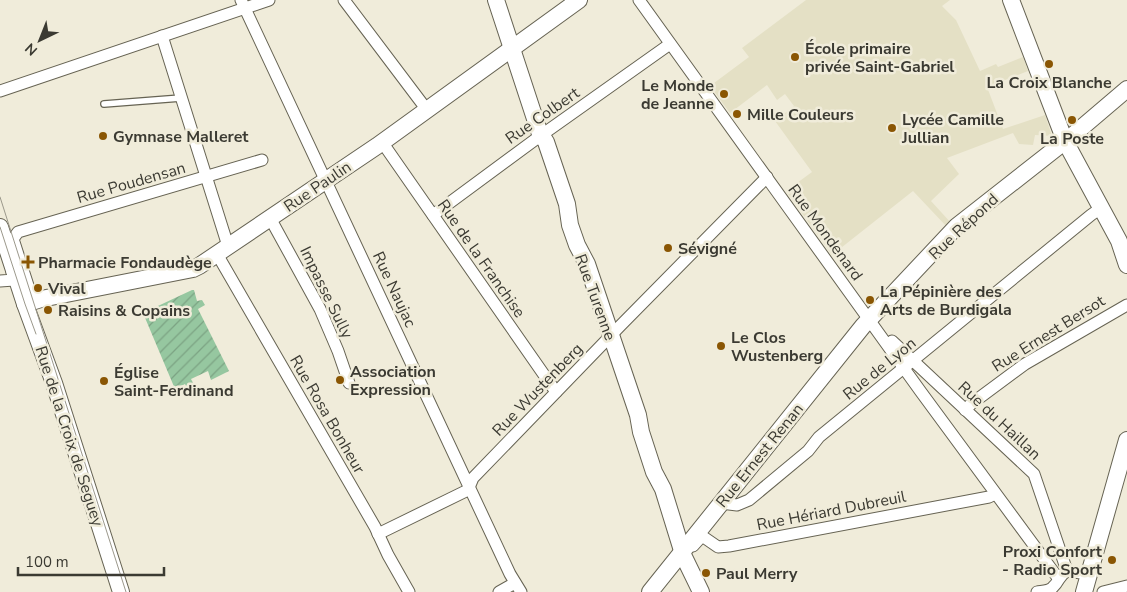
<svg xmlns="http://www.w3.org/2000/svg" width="1127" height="592" font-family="'Nunito Sans',sans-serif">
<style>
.built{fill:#e4e0c5}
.garden{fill:url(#garden-furrows)}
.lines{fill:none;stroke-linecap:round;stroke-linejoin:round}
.lane-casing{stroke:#666353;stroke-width:8}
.street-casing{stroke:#666353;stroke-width:13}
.secondary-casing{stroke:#666353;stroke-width:18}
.lane{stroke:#fff;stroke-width:5.5}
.street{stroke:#fff;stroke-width:11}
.secondary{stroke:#fff;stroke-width:16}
.tram{stroke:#9b988b;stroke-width:1}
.poi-dot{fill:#8a5603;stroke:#f0ecda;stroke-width:2}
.labels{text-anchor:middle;stroke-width:5;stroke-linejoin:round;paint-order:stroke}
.poi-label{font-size:16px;font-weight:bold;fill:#3b3a32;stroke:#f0ecda;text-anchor:start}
.street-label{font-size:16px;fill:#3b3a32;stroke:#f0ecda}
</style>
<defs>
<pattern id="garden-furrows" width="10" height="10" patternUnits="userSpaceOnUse" patternTransform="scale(1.25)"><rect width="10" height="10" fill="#96c7a0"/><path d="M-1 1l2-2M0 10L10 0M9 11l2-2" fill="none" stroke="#7ca383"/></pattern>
</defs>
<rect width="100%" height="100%" fill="#f0ecda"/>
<path class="built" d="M806 0H950L942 6 956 20 980 71 996 64 998 67 1023 57 1028 71 987 87 1003 129 1045 115 1052 136 1035 135 1033 145 1019 144 1013 133 947 158 959 174 931 201 952 224 947 227 913 191 832 255 786 191 812 172 775 121 794 106 785 94 777 100 767 85 730 113 710 86 749 57 742 48Z"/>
<path class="garden" d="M192 290H194L197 301 202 300 205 305 198 309 229 371 211 380 208 371 191 379 195 387 188 390 185 384 175 389 143 313Z"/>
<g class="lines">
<g class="lane-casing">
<path id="lane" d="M104 104 181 98"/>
</g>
<g class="street-casing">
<g id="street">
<path d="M241 0 510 574 521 592"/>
<path d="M344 0 427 110"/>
<path d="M639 0 921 392 1058 578"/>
<path d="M162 36 228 246"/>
<path d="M0 91 269 0"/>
<path d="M382 142 556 392"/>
<path d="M433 215 536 139 670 44"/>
<path d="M270 218 320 309 338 351 349 383"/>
<path d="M217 254 375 527 388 555 409 592"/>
<path d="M0 281 14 280 12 272"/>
<path d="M33 301 13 239 18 232 262 160"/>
<path d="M892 341 1034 474 1067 571"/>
<path d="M965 410 971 404 1025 364 1127 305"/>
<path d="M721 503 737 505 749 500 808 451 819 437 1091 215 1101 208"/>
<path d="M378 534 468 490 473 478 621 325 767 177"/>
<path d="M693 546 702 536 718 547 729 546 989 497 995 494"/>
<path d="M499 592 515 583"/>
<path d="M1037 592C1042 591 1050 591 1053 587 1060 581 1058 576 1067 571L1088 574"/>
<path d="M1103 592 1127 586"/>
</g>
</g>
<g class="secondary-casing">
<g id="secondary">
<path d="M496 0 539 131 546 142 567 204 570 225 577 245 587 264 638 415 641 432 654 472 663 489 684 557 701 592"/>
<path d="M1011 0 1065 141 1119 241 1127 265"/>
<path d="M0 227 25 304 54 383 121 592"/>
<path d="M25 304 41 299 193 269 199 266 377 146 579 0"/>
<path d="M650 592 863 326 957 226 1073 135 1127 89"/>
<path d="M1084 592 1127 440"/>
</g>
</g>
<use href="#lane" class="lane"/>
<use href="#street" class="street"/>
<use href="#secondary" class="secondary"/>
<g class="tram">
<path d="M0 197 126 592"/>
<path d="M0 227 25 304 36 334"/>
</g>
</g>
<g class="poi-dot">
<circle cx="795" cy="57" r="5"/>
<circle cx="1049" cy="64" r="5"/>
<circle cx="724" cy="94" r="5"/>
<circle cx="737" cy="114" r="5"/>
<circle cx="1072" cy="120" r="5"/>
<circle cx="892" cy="128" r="5"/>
<circle cx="103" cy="136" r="5"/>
<circle cx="668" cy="248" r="5"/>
<path d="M25.5 254.5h5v5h5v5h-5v5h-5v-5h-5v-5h5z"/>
<circle cx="38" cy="288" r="5"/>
<circle cx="870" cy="300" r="5"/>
<circle cx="48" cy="310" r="5"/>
<circle cx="721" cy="346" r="5"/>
<circle cx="340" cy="380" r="5"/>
<circle cx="104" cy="381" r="5"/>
<circle cx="1112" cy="560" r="5"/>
<circle cx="706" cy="573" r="5"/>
</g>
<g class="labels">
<g class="poi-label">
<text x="805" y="54">École primaire<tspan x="805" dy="18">privée Saint-Gabriel</tspan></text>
<text x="1049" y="88" text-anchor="middle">La Croix Blanche</text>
<text x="714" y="91" text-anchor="end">Le Monde<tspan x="714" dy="18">de Jeanne</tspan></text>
<text x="747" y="120">Mille Couleurs</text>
<text x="902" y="125">Lycée Camille<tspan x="902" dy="18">Jullian</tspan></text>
<text x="113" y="142">Gymnase Malleret</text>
<text x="1072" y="144" text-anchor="middle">La Poste</text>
<text x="678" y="254">Sévigné</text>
<text x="38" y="268">Pharmacie Fondaudège</text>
<text x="48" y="294">Vival</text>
<text x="880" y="297">La Pépinière des<tspan x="880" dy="18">Arts de Burdigala</tspan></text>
<text x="58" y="316">Raisins &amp; Copains</text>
<text x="731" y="343">Le Clos<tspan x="731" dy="18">Wustenberg</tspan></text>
<text x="350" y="377">Association<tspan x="350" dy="18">Expression</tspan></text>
<text x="114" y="378">Église<tspan x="114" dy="18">Saint-Ferdinand</tspan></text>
<text x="1102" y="557" text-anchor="end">Proxi Confort<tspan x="1102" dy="18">- Radio Sport</tspan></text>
<text x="716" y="579">Paul Merry</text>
</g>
<g class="street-label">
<text transform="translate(542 115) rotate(-35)" y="6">Rue Colbert</text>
<text transform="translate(131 182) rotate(-16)" y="6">Rue Poudensan</text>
<text transform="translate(317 186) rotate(-34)" y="6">Rue Paulin</text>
<text transform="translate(963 226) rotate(-43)" y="6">Rue Répond</text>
<text transform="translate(826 232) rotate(54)" y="6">Rue Mondenard</text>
<text transform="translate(482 258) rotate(55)" y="6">Rue de la Franchise</text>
<text transform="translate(395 289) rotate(65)" y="6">Rue Naujac</text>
<text transform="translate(327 292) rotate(64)" y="6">Impasse Sully</text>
<text transform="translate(596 297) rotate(70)" y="6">Rue Turenne</text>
<text transform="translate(1048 333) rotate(-32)" y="6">Rue Ernest Bersot</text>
<text transform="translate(879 368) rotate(-39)" y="6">Rue de Lyon</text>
<text transform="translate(537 389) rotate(-46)" y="6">Rue Wustenberg</text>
<text transform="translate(328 414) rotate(60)" y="6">Rue Rosa Bonheur</text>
<text transform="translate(1000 420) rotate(43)" y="6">Rue du Haillan</text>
<text transform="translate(70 436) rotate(72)" y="6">Rue de la Croix de Seguey</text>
<text transform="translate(759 455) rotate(-51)" y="6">Rue Ernest Renan</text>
<text transform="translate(831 510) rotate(-11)" y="6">Rue Hériard Dubreuil</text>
</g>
</g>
<g transform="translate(40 40) rotate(223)" stroke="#f0ecda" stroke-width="4" paint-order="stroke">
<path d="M0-4L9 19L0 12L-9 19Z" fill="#3b3a32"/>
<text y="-8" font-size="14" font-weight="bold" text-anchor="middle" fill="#3b3a32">N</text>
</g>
<path d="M18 567v8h146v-8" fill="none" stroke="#3b3a32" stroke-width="2.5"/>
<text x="25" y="567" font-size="15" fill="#3b3a32" stroke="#f0ecda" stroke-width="4" paint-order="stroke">100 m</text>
</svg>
